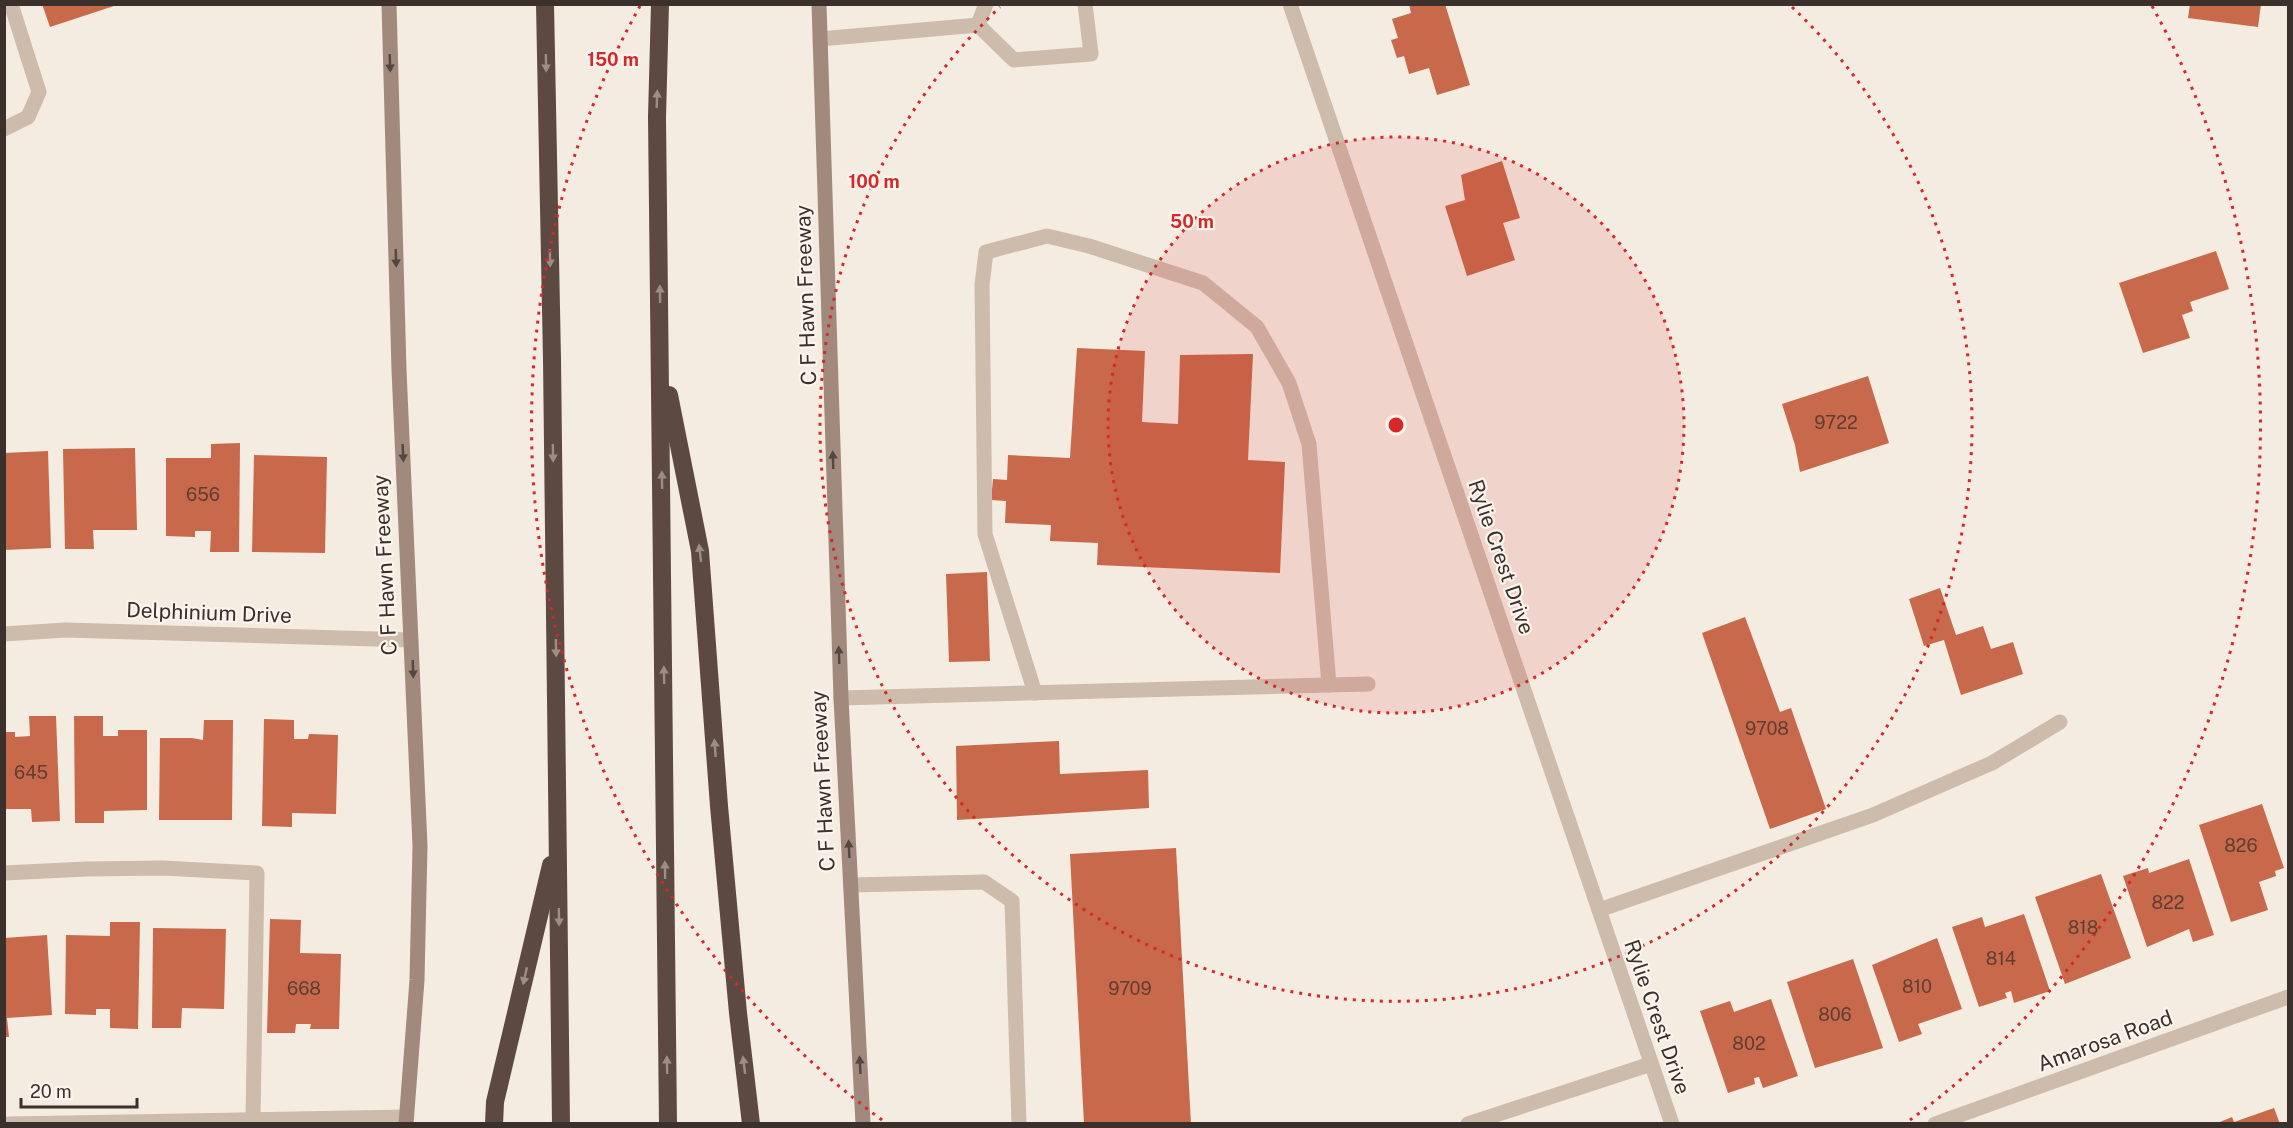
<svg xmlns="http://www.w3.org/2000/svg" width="2293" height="1128" font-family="'Public Sans',sans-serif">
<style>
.building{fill:#c8694b}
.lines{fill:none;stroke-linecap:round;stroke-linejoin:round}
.lane{stroke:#cdbbac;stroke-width:15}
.street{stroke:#cdbbac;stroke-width:15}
.secondary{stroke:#a18a7d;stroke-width:15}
.highway{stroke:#5c4a42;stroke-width:18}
.oneway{fill:#544640}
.oneway2{fill:#9c8e87}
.ring{fill:none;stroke:#d62828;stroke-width:3;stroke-dasharray:3 6}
.labels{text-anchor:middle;stroke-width:4.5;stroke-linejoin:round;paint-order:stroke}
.number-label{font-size:18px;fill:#5e3e33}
.street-label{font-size:21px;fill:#3b302b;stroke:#fbf5ee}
.centre{fill:#d62828;stroke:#fbf5ee;stroke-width:3}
.ring-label{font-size:18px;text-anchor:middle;font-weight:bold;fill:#d62828;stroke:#fbf5ee;stroke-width:4.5;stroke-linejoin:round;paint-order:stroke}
</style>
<rect width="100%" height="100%" fill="#f4ebe1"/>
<g class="building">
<path d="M42 4H117V5L50 27Z"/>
<path d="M1409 4H1445L1470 85 1437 95 1429 68 1409 74 1404 56 1397 58 1391 40 1398 38 1392 19 1411 13Z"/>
<path d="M2190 4H2261L2258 27 2188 18Z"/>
<path d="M1502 161 1520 218 1503 223 1515 260 1467 276 1445 206 1465 200 1461 175Z"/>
<path d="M2216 251 2229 289 2190 302 2193 311 2182 315 2190 338 2143 353 2119 283Z"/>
<path d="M1077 348 1145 351 1142 422 1178 424 1180 355 1253 354 1248 460 1285 462 1280 573 1097 565 1098 543 1050 541 1051 525 1005 523 1006 501 991 500 993 479 1007 480 1008 455 1070 458Z"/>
<path d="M1868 376 1889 443 1800 472 1795 445 1782 404Z"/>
<path d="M240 443 239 552H210L211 531H195V537L166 536V458H211V444Z"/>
<path d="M135 448 137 530H93L94 549H65L63 449Z"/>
<path d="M48 451 51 548 4 550V453Z"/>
<path d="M254 455 327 457 325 553 252 552Z"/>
<path d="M987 572 990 661 949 662 946 574Z"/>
<path d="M1940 588 1956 635 1983 626 1991 649 2013 642 2023 674 1961 695 1944 640 1924 646 1909 599Z"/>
<path d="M1745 617 1780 712 1791 708 1826 809 1770 829 1702 633Z"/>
<path d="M29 716H56L60 821 32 822 31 809H4V732H15V737L30 736Z"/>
<path d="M74 716H103V736H118V730H147V810L104 811V823H75Z"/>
<path d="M264 719 294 720V739H308L309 734 338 735 336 814 292 813V827L262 826Z"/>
<path d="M204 720H233L232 820H159L160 738H192L203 740Z"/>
<path d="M1059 741 1060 774 1148 770 1149 808 957 820 956 746Z"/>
<path d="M2262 804 2284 868 2275 871 2276 876 2259 882 2268 910 2231 922 2199 825Z"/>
<path d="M1176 848 1191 1124H1084L1070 854Z"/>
<path d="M2189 859 2214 935 2193 942 2189 929 2147 947 2123 876 2148 868 2149 873Z"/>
<path d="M2101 874 2131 958 2065 984 2035 897Z"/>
<path d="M2024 914 2050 991 2014 1003 2011 991 2005 993 2007 998 1979 1007 1952 927 1982 917 1985 927Z"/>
<path d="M270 919 301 920 300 953 341 954 339 1029H310L311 1024H296L295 1033H267Z"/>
<path d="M110 922H140L138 1029 110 1028V1009H96V1015L65 1014 66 935 110 936Z"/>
<path d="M153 928 226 929 224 1009 182 1008 181 1028H152Z"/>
<path d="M47 935 52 1015 7 1018 9 1037H4V938Z"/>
<path d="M1937 938 1962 1009 1918 1024 1922 1034 1899 1042 1872 965Z"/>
<path d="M1853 959 1883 1048 1815 1068 1787 982Z"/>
<path d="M1771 999 1798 1076 1763 1088 1759 1077 1754 1078 1755 1084 1728 1093 1700 1011 1730 1001 1734 1012Z"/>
<path d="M2274 1108 2280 1124H2215L2232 1117 2234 1122Z"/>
</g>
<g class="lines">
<g class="lane">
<path d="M978 25 1014 60 1091 54 1085 4"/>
<path d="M978 25 986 4"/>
<path d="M820 39 978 25"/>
<path d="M4 129 28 117 39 92 11 4"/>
<path d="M1035 693 985 534 982 285 986 252 1047 236 1089 246 1203 283 1257 327 1289 383 1309 444 1329 685"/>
<path d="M841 698 1368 684"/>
<path d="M4 873 86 869 163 868 257 873 253 1119"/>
<path d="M851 885 984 882 1012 901 1019 1124"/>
<path d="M1599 910 1873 815 1992 763 2060 722"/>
<path d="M1468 1124 1651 1064"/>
</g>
<g class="street">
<path d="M1290 4 1672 1124"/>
<path d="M4 634 65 630 411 640"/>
<path d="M9 1124 406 1117"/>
<path d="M1935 1124 2288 997"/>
</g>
<g class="secondary">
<path d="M389 4 399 370 420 846 417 980 406 1124"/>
<path d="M819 4 841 698 863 1124"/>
</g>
<g class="highway">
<path d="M545 4 552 359 561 1124"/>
<path d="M660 4 657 117 668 1124"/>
<path d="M669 395 700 551 719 806 738 1013 751 1124"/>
<path d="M494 1124 495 1102 551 865"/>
</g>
</g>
<defs><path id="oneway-solid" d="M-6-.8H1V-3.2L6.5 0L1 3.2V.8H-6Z" transform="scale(1.5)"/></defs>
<g class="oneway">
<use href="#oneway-solid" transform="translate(390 63) rotate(88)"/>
<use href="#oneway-solid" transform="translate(396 258) rotate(88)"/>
<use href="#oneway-solid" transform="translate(403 453) rotate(87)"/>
<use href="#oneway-solid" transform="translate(833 460) rotate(-92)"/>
<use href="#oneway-solid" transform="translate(839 655) rotate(-92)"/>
<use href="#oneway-solid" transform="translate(413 669) rotate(88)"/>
<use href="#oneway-solid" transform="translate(849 849) rotate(-93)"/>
<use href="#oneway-solid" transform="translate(860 1065) rotate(-93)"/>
</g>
<g class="oneway2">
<use href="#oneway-solid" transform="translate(546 63) rotate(89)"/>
<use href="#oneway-solid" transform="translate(657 99) rotate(-88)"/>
<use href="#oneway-solid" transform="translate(550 258) rotate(89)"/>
<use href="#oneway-solid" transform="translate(660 294) rotate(-91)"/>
<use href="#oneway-solid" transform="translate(553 453) rotate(89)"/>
<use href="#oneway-solid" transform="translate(662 480) rotate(-91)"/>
<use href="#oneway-solid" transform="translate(700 553) rotate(-97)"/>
<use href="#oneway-solid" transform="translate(556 648) rotate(89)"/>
<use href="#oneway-solid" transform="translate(664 675) rotate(-91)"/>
<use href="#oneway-solid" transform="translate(715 748) rotate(-94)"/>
<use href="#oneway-solid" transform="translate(665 870) rotate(-91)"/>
<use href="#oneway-solid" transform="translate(559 917) rotate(89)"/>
<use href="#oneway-solid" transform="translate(525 976) rotate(103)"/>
<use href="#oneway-solid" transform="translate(667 1065) rotate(-91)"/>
<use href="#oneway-solid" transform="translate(744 1065) rotate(-97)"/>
</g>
<circle cx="1396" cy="425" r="288" fill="#d62828" fill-opacity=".12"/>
<g class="ring">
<circle cx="1396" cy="425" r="288"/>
<path d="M1792 7A576 576 0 1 1 1000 7"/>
<path d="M882 1120A864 864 0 0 1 640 6M2152 6A864 864 0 0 1 1910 1120"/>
</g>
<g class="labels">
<g class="number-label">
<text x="1836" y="429">9722</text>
<text x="203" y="501">656</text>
<text x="1767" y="735">9708</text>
<text x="31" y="779">645</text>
<text x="2241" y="852">826</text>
<text x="2168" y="909">822</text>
<text x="2083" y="934">818</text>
<text x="2001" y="965">814</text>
<text x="1917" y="993">810</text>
<text x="304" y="995">668</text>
<text x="1130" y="995">9709</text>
<text x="1835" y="1021">806</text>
<text x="1749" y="1050">802</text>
</g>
<g class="street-label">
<text transform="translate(806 295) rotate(-92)" y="7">C F Hawn Freeway</text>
<text transform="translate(1501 557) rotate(71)" y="7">Rylie Crest Drive</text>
<text transform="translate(385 565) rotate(-93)" y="7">C F Hawn Freeway</text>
<text transform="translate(209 613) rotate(2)" y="7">Delphinium Drive</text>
<text transform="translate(823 781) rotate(-93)" y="7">C F Hawn Freeway</text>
<text transform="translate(1657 1017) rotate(71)" y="7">Rylie Crest Drive</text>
<text transform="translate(2105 1041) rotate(-20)" y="7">Amarosa Road</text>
</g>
</g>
<circle cx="1396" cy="425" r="9" class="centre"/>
<g class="ring-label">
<text x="613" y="66">150 m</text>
<text x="874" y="188">100 m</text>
<text x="1192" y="228">50 m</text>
</g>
<rect width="2293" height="1128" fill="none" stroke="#3b302b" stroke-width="12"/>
<path d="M21 1098v9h116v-9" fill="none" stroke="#3b302b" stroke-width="3"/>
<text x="30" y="1098" font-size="18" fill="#3b302b" stroke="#fbf5ee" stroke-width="4.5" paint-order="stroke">20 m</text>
</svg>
